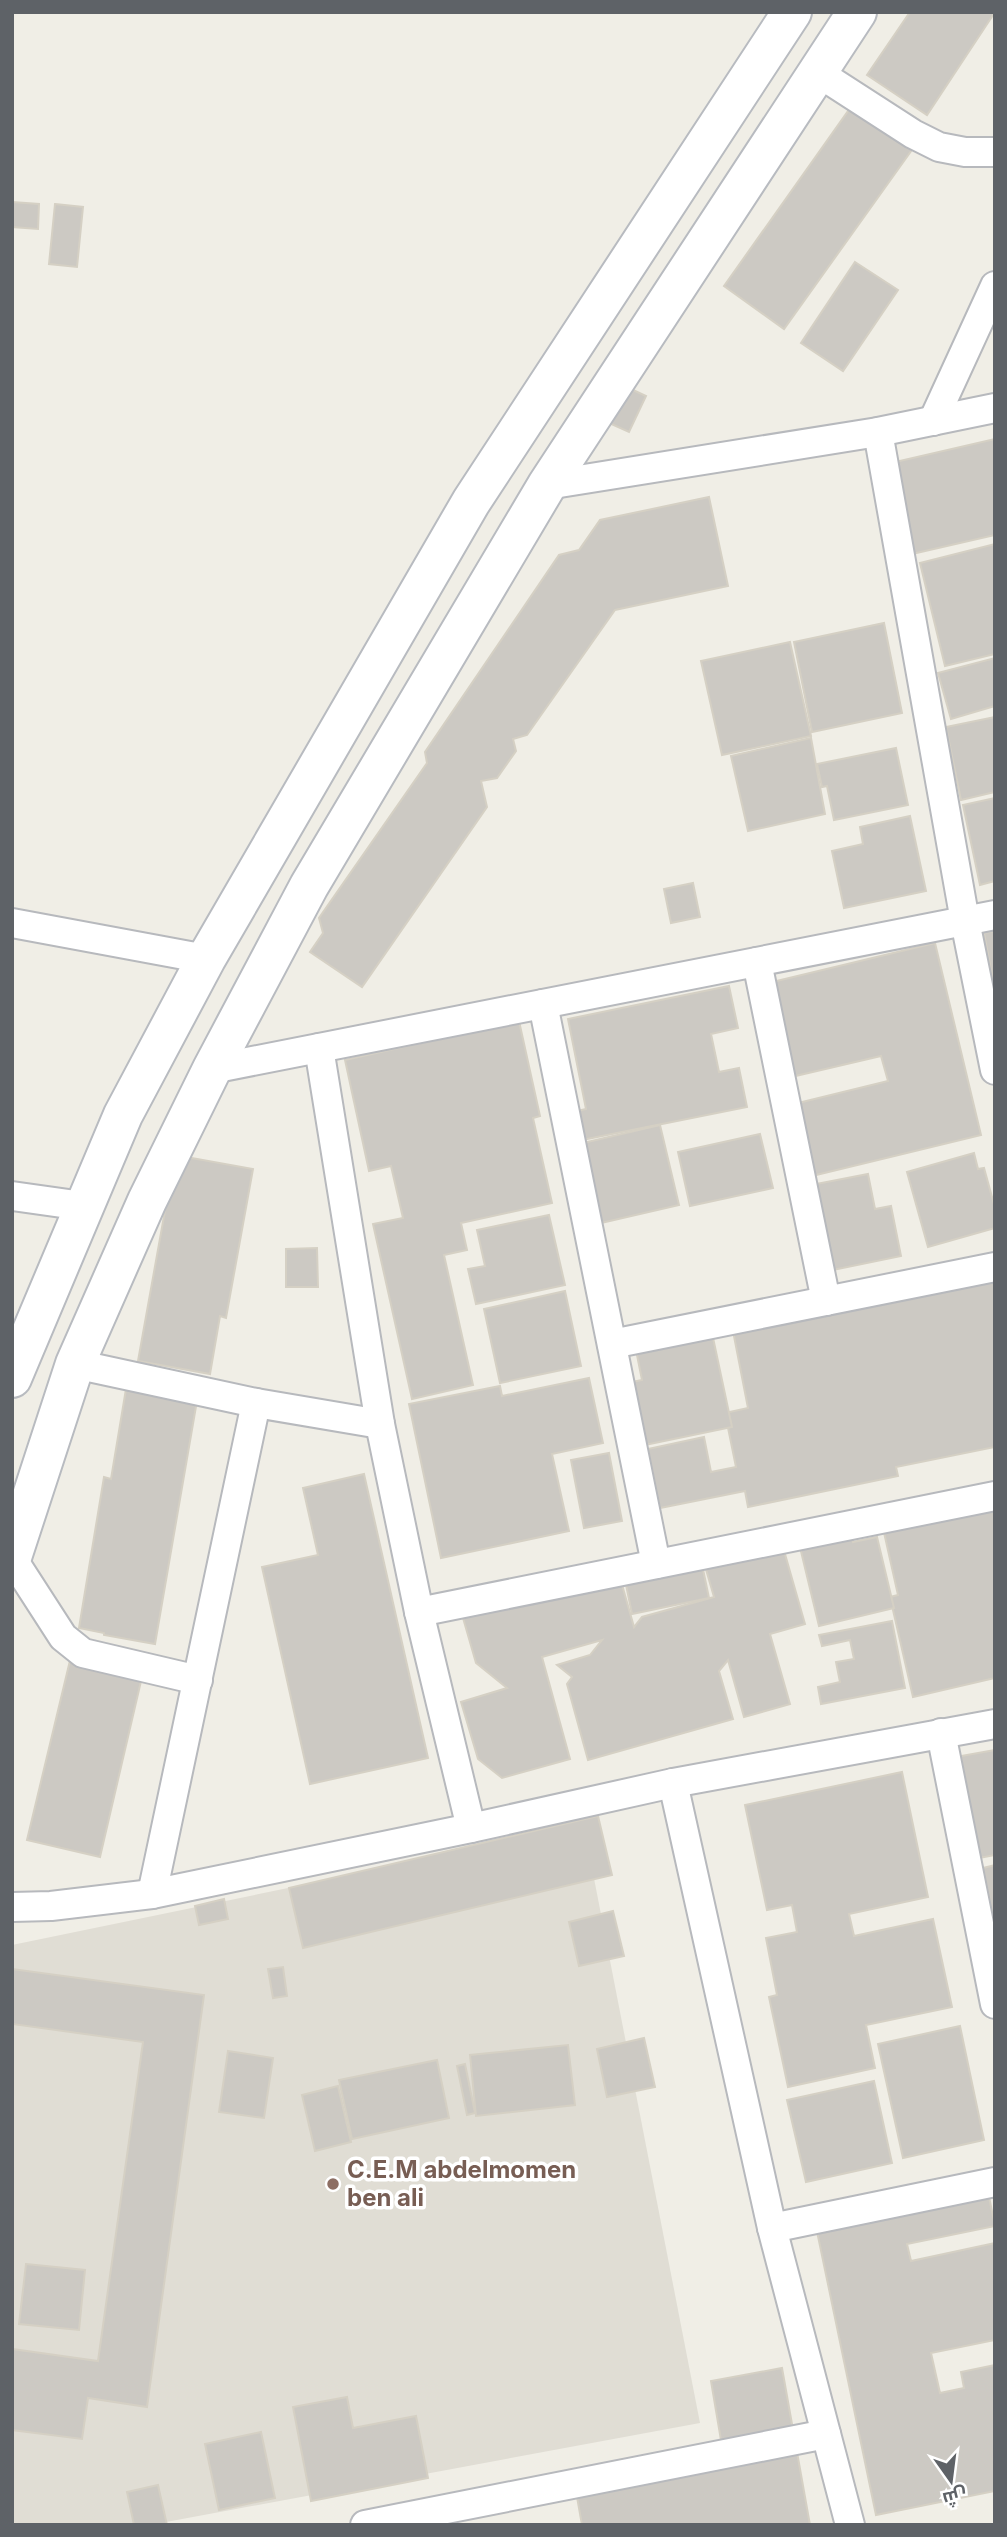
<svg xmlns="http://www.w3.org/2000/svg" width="1007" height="2537" font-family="Inter,Cairo,sans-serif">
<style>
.education{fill:#e0ddd4}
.building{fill:#ccc9c3;stroke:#d5d0c4;stroke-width:2}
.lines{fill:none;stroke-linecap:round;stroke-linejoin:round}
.minor-casing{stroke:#b7b9bd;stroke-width:32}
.secondary-casing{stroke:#b8bbc0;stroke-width:42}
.minor{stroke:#fff;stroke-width:28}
.secondary{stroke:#fff;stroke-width:38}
.education-dot{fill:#8d6e63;stroke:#fff;stroke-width:2.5}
.labels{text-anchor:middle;stroke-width:7;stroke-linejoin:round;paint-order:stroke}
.education-label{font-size:24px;font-weight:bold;fill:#785e54;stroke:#fff;text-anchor:start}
</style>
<rect width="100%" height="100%" fill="#f0eee6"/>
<path class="education" d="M584 1827 700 2423 150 2525H12V1945Z"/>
<g class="building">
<path d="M910 12H995L927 115 867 75Z"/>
<path d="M858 97 919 140 784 329 724 286Z"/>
<path d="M12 202 39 204 38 229 12 227Z"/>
<path d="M55 204 83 207 77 267 49 264Z"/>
<path d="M855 262 898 290 843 371 801 343Z"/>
<path d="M616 382 646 396 629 432 598 418Z"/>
<path d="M995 439V535L912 554 891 463Z"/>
<path d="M709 497 728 586 615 610 527 735 513 739 516 751 497 778 481 781 487 807 362 987 310 952 323 933 319 918 427 763 425 752 559 555 579 550 600 520Z"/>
<path d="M995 544V654L945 666 920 563Z"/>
<path d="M884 623 902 713 812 732 794 642Z"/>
<path d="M790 642 811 736 722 755 701 661Z"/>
<path d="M995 658V706L951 719 938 673Z"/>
<path d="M995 717V792L961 800 946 727Z"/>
<path d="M811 738 825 814 748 831 731 756Z"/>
<path d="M896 748 908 805 834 820 827 786 822 787 817 764Z"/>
<path d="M995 798V881L980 885 963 805Z"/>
<path d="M910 816 926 891 844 908 832 851 863 844 860 827Z"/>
<path d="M693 883 700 917 671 923 664 889Z"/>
<path d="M995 931V992L984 933Z"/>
<path d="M935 943 981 1135 812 1176 794 1104 888 1081 881 1056 787 1078 764 984Z"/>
<path d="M729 986 738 1028 711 1034 719 1072 739 1068 747 1107 582 1140 577 1111 586 1109 568 1019Z"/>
<path d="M519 1021 540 1116 533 1118 552 1203 461 1223 467 1250 444 1255 473 1385 412 1399 373 1224 403 1218 391 1166 369 1171 345 1060Z"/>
<path d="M660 1125 679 1205 601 1223 583 1143Z"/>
<path d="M760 1134 773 1188 690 1206 678 1152Z"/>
<path d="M974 1153 978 1169 984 1168 995 1208V1228L928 1247 907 1172Z"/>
<path d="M175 1155 253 1169 226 1318 220 1316 210 1374 138 1361Z"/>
<path d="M868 1174 875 1209 891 1206 901 1256 828 1271 811 1185Z"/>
<path d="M549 1215 565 1285 476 1304 468 1269 485 1266 477 1230Z"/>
<path d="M317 1248 318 1287H286V1249Z"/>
<path d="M995 1279V1447L896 1467 898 1476 748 1507 745 1491 660 1508 648 1449 704 1437 711 1472 736 1467 725 1413 748 1408 733 1331Z"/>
<path d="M565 1291 581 1366 500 1383 484 1309Z"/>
<path d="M712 1333 732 1427 635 1447 622 1384 642 1380 636 1350Z"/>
<path d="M128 1377 199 1389 155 1644 104 1635V1633L79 1628 104 1477 111 1479Z"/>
<path d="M589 1378 603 1443 552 1454 569 1531 441 1558 409 1404 500 1386 502 1396Z"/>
<path d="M609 1453 622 1521 584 1528 571 1460Z"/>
<path d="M364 1474 428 1758 310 1784 262 1567 318 1555 303 1488Z"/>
<path d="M995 1502V1678L913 1697 890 1597 898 1595 883 1528Z"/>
<path d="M851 1532 853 1542 877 1537 894 1608 819 1626 799 1543Z"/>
<path d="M783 1547 805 1624 770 1634 790 1704 744 1717 728 1660 719 1671 733 1719 588 1760 567 1684 572 1677 557 1665 590 1655 602 1640 542 1657 570 1759 502 1778 478 1759 461 1702 507 1688 476 1663 461 1611 617 1567 634 1627 642 1617 714 1597 703 1559Z"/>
<path d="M699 1550 709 1598 632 1614 622 1565Z"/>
<path d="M892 1621 905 1688 821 1704 818 1687 840 1682 836 1662 854 1659 850 1640 822 1646 819 1635Z"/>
<path d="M73 1648 145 1664 100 1857 27 1840Z"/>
<path d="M995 1750V1855L979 1858 961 1756Z"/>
<path d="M902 1772 928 1897 849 1914 854 1936 933 1919 952 2007 866 2025 875 2068 788 2087 769 1997 777 1995 766 1938 797 1932 792 1905 767 1910 745 1805Z"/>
<path d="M598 1816 612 1875 303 1948 289 1888Z"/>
<path d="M995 1865V1925L983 1868Z"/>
<path d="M224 1899 228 1919 199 1925 195 1906Z"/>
<path d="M613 1911 624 1956 579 1966 569 1922Z"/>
<path d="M283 1967 287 1996 273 1998 268 1969Z"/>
<path d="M12 1969 204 1995 147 2407 88 2398 82 2439 12 2430V2349L98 2361 143 2042 12 2024Z"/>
<path d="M960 2026 984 2140 903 2158 878 2044Z"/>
<path d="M644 2038 655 2087 607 2097 597 2049Z"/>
<path d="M568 2045 575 2105 476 2116 470 2055Z"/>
<path d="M228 2051 273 2058 264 2118 219 2112Z"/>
<path d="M437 2060 449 2118 352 2139 339 2080Z"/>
<path d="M465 2064 475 2113 467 2115 457 2066Z"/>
<path d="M874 2081 892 2163 806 2182 787 2100Z"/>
<path d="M338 2086 351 2142 315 2151 302 2095Z"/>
<path d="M986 2182 995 2226 907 2244 911 2261 995 2243V2340L931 2353 940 2393 964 2388 961 2372 995 2365V2491L876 2515 814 2217Z"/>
<path d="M26 2264 85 2270 79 2330 19 2324Z"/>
<path d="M782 2368 810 2525H582L574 2480 723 2452 711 2381Z"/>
<path d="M347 2397 353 2428 416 2416 428 2478 311 2501 293 2407Z"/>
<path d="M261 2432 275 2498 219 2510 205 2444Z"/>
<path d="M158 2485 167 2525H134L127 2492Z"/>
</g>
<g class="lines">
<g class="minor-casing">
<g id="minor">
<path d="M817 72 913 134 939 147 965 152H995"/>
<path d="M933 421 995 286"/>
<path d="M878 432 965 921 995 1070"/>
<path d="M547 485 878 432 995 408"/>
<path d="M12 923 206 959"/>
<path d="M757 962 826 1301"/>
<path d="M543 1004 656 1564"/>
<path d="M319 1048 380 1424 419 1612 471 1828"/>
<path d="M212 1069 995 915"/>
<path d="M12 1196 83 1206"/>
<path d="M612 1344 995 1267"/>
<path d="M75 1364 256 1403 380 1424"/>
<path d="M12 1558 63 1637 83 1653 198 1680"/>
<path d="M419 1612 995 1496"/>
<path d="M941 1733 995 2004"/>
<path d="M673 1783 772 2228 850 2525"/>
<path d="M152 1894 256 1403"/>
<path d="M12 1907 51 1906 152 1894 471 1828 673 1783 995 1724"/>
<path d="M772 2228 995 2182"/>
<path d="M365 2525 826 2434"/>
</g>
</g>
<g class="secondary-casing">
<g id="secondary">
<path d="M12 1378 123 1115 206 959 471 502 792 12"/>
<path d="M12 1557 75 1364 147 1201 212 1069 309 886 547 485 857 12"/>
</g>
</g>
<use href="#minor" class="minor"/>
<use href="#secondary" class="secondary"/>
</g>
<circle class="education-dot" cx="333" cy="2184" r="7"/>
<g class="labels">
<g class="education-label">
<text x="347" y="2178">C.E.M abdelmomen<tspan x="347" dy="28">ben ali</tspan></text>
</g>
</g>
<rect width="1007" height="2537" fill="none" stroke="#5e6267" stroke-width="28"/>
<g transform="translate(951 2481) rotate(166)" stroke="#ffffff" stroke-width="5" paint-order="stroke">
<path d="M0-5L12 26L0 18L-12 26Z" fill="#5e6267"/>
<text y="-10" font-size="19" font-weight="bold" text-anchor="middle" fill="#5e6267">ش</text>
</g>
</svg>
